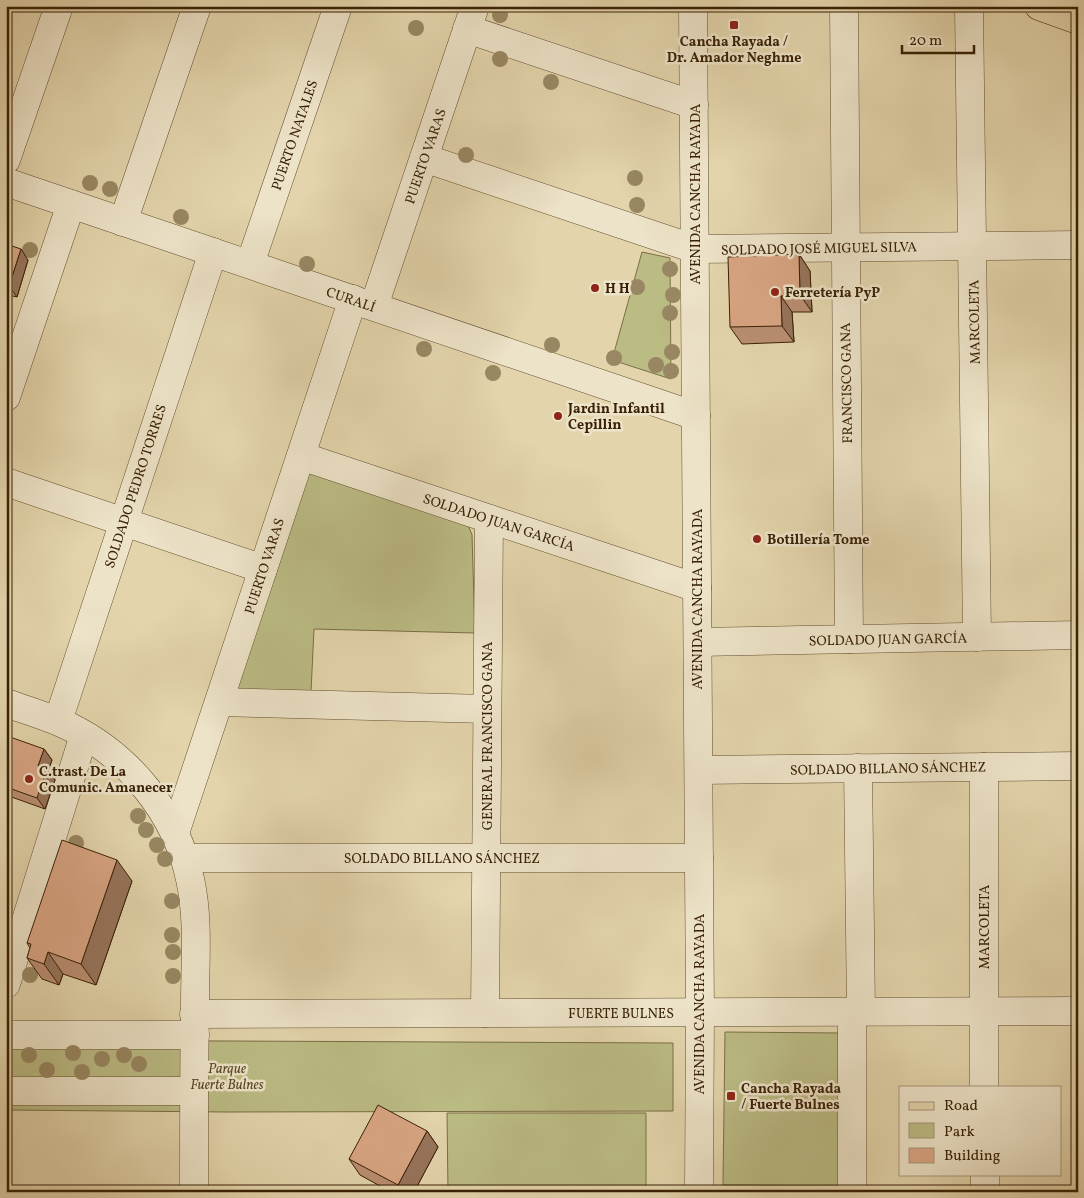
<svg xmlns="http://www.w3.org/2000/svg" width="1084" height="1198" font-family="Vollkorn,serif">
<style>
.green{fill:#bbbb84;stroke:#7a6e45}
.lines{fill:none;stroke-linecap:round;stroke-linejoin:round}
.minor-casing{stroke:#644e2f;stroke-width:29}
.major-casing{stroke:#392106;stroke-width:29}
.minor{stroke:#ede3c8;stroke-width:28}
.major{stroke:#e3d4ab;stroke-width:28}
.tree{fill:#988762}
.wall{fill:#ba8e71;stroke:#392106}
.shaded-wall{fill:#97745c;stroke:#392106}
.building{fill:#d8a583;stroke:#392106}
.poi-dot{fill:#8f2418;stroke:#ede3c8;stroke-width:2}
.labels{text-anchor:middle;stroke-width:5;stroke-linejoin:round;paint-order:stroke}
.poi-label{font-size:14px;font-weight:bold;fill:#392106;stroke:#ede3c8;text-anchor:start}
.street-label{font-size:14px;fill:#392106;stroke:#ede3c8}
.park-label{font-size:14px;font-style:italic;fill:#5a4826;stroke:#ede3c8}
</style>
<rect width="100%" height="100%" fill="#e3d4ab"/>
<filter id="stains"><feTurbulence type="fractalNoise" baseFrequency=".004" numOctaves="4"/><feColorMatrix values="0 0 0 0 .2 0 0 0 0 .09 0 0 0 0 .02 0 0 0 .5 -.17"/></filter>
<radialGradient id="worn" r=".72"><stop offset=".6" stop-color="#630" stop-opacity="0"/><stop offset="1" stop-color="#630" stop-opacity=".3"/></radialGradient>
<g class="green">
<path d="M642 252 670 258 671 379 612 360Z"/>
<path d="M309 468 466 520 472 535 475 633 314 629 311 692H237L238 672Z"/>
<path d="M725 1032 841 1033 840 1186 723 1185Z"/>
<path d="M6 1040 673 1043V1111L226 1112 6 1110Z"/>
<path d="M447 1113H646V1192H448Z"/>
</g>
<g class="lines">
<g class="minor-casing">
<g id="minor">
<path d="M693 6 700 1012 699 1192"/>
<path d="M844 6 849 639"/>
<path d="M969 6 977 637"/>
<path d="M467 29 694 105"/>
<path d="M424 158 695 249 1078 245"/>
<path d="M6 160 59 6"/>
<path d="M6 182 696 416"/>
<path d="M123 222 197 6"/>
<path d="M250 264 338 6"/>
<path d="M374 306 475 6"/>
<path d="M6 397 71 204"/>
<path d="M301 456 697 588"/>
<path d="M6 482 263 569"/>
<path d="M698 642 1078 635"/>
<path d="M219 702 487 709"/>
<path d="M6 703C28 711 50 717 70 727 129 756 176 813 190 879 199 919 195 962 195 1003 194 1066 194 1129 194 1192"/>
<path d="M58 721 213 252"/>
<path d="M984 767V1087"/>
<path d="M858 768 861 1012"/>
<path d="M699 770 1078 766"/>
<path d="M175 833 353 299"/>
<path d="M185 858H699"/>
<path d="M6 984 84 735"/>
<path d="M485 1013 489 519"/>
<path d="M194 1014 1078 1011"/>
<path d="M6 1035H195"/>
<path d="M6 1091H194"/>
<path d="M985 1174V1192"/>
<path d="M852 1192V1012"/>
</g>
</g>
<g class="major-casing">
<path id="major" d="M1039 6 1078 20"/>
</g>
<use href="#minor" class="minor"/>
<use href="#major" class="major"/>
</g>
<g class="tree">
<circle cx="500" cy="15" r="8"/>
<circle cx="416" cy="28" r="8"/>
<circle cx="500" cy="59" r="8"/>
<circle cx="551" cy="82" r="8"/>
<circle cx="466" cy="155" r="8"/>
<circle cx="635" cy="178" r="8"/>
<circle cx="90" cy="183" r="8"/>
<circle cx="110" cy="189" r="8"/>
<circle cx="637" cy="205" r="8"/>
<circle cx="181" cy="217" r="8"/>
<circle cx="30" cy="250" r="8"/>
<circle cx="307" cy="264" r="8"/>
<circle cx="670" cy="269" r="8"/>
<circle cx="637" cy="287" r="8"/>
<circle cx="673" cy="295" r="8"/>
<circle cx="670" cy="313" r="8"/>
<circle cx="552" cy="345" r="8"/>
<circle cx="424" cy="349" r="8"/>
<circle cx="672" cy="352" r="8"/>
<circle cx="614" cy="358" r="8"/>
<circle cx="656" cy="365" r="8"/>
<circle cx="671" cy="371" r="8"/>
<circle cx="493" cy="373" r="8"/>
<circle cx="138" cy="816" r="8"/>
<circle cx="146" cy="830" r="8"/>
<circle cx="76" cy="843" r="8"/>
<circle cx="157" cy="845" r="8"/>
<circle cx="165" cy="859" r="8"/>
<circle cx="172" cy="901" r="8"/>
<circle cx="172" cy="935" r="8"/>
<circle cx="173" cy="952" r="8"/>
<circle cx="30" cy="975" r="8"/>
<circle cx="173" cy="976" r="8"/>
<circle cx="73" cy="1053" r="8"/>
<circle cx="29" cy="1055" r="8"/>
<circle cx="124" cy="1055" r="8"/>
<circle cx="102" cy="1059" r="8"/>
<circle cx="139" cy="1064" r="8"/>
<circle cx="47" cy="1070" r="8"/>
<circle cx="82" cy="1072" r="8"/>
</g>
<g class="wall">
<path d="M6 244 28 260 17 297 8 295 6 302Z"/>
<path d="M799 254 810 271 812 312H792L794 342 742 344 730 327Z"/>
<path d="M6 747 44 749 52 760 48 771 55 780 45 809 6 795Z"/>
<path d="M132 881 96 985 63 974 59 985 42 979 27 958 30 948 27 943Z"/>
<path d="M427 1131 438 1147 414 1192H391L360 1175 349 1159Z"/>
</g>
<g class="shaded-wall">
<path d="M21 249 28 260 17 297 9 286Z"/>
<path d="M799 254 810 271 812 312 800 295Z"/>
<path d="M6 291 8 295 6 302Z"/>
<path d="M781 296 792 312 794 342 782 326Z"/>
<path d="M44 749 52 760 48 771 55 780 45 809 37 798 38 766Z"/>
<path d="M117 860 132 881 96 985 81 964Z"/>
<path d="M48 952 63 974 59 985 44 964Z"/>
<path d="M427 1131 438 1147 414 1192H402L398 1185Z"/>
</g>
<g class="building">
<path d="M6 244 21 249 9 286 6 285Z"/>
<path d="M799 254 800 295 781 296 782 326 730 327 728 257Z"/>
<path d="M10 737 44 749 38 766 47 769 37 798 6 787V747Z"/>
<path d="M62 840 117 860 81 964 48 952 44 964 27 958 31 944 27 943Z"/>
<path d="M378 1105 427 1131 398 1185 349 1159Z"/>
<path d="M280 1188 288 1192H278Z"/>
</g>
<g class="poi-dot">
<rect x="729" y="20" width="10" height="10" rx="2.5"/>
<circle cx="595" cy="288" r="5"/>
<circle cx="775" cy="292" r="5"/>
<circle cx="558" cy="416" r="5"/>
<circle cx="757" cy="539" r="5"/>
<circle cx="29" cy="779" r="5"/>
<rect x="726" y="1091" width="10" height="10" rx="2.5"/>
</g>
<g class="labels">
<g class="poi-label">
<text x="734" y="46" text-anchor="middle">Cancha Rayada /<tspan x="734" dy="16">Dr. Amador Neghme</tspan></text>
<text x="605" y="293">H H</text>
<text x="785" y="297">Ferretería PyP</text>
<text x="568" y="413">Jardin Infantil<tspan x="568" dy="16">Cepillin</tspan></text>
<text x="767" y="544">Botillería Tome</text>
<text x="39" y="776">C.trast. De La<tspan x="39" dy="16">Comunic. Amanecer</tspan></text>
<text x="741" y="1093">Cancha Rayada<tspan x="741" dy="16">/ Fuerte Bulnes</tspan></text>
</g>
<g class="street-label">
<text transform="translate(294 135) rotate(-71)" y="5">PUERTO NATALES</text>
<text transform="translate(425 156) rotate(-71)" y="5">PUERTO VARAS</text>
<text transform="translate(695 194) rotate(-90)" y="5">AVENIDA CANCHA RAYADA</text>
<text transform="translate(819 248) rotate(-1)" y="5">SOLDADO JOSÉ MIGUEL SILVA</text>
<text transform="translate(351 299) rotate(19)" y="5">CURALÍ</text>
<text transform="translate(974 322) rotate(-91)" y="5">MARCOLETA</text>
<text transform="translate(846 383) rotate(-91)" y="5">FRANCISCO GANA</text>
<text transform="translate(135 486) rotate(-72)" y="5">SOLDADO PEDRO TORRES</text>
<text transform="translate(499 522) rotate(18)" y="5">SOLDADO JUAN GARCÍA</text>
<text transform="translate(264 566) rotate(-72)" y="5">PUERTO VARAS</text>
<text transform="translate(697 599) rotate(-90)" y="5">AVENIDA CANCHA RAYADA</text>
<text transform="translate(888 639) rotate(-1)" y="5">SOLDADO JUAN GARCÍA</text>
<text transform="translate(487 736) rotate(-90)" y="5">GENERAL FRANCISCO GANA</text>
<text transform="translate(888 768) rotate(-1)" y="5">SOLDADO BILLANO SÁNCHEZ</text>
<text x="442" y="863">SOLDADO BILLANO SÁNCHEZ</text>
<text transform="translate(984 927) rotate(-90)" y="5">MARCOLETA</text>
<text transform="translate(699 1004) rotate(-90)" y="5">AVENIDA CANCHA RAYADA</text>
<text x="621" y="1018">FUERTE BULNES</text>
</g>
<g class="park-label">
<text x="227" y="1073">Parque<tspan x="227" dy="16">Fuerte Bulnes</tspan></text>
</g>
</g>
<rect width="1084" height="1198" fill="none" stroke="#e3d4ab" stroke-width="25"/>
<rect x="8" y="8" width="1069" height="1183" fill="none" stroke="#392106" stroke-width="2.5"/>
<rect x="12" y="12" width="1059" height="1173" fill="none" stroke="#392106"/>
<rect x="899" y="1086" width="162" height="90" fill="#ede3c8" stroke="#a5957a"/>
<rect x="909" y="1102" width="25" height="8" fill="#e3d4ab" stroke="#a5957a"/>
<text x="944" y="1110" font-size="15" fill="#392106">Road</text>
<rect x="909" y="1123" width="25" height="15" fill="#bbbb84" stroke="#a5957a"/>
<text x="944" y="1136" font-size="15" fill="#392106">Park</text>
<rect x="909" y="1148" width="25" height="15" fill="#d8a583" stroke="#a5957a"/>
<text x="944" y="1160" font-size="15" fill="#392106">Building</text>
<path d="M902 45v8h72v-8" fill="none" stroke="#392106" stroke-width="2.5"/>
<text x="909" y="45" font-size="15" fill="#392106" stroke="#ede3c8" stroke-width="4" paint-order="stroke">20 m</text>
<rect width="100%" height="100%" filter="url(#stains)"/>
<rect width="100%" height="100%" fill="url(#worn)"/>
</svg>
